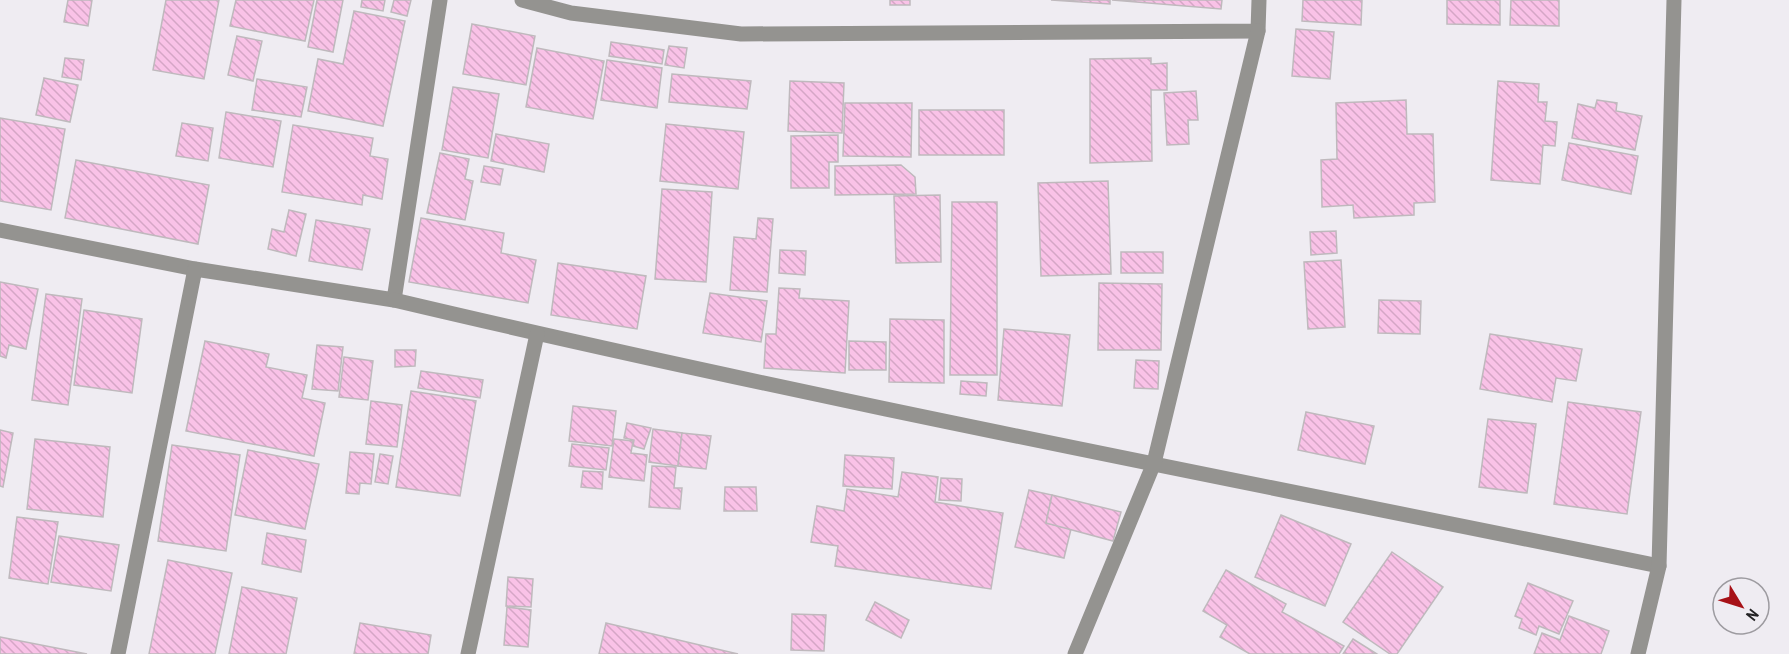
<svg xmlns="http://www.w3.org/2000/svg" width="1789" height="654" font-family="'Archivo Narrow',sans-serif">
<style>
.building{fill:url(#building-back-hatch);stroke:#bfb9bd;stroke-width:1.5}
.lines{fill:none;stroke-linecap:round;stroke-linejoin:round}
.minor{stroke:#949390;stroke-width:15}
</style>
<defs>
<pattern id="building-back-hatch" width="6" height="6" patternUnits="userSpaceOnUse" patternTransform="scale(1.5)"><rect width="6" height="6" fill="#f9c2e7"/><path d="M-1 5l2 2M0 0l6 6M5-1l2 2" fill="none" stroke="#d5a6c6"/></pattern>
</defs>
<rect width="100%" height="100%" fill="#efecf2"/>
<g class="building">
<path d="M68 0H92L88 26 64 22Z"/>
<path d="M166 0H219L204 79 153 70Z"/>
<path d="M236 0H314L305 41 230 26Z"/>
<path d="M317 0H343L333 52 308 47Z"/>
<path d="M362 0H385L383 11 361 7Z"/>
<path d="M394 0H411L407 16 391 12Z"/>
<rect x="890" y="0" width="20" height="5"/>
<path d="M1051 0H1110V4Z"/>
<path d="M1112 0H1222L1221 9Z"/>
<path d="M1303 0H1362L1361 25 1302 21Z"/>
<path d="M1447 0H1500V25L1447 24Z"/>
<path d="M1511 0H1559V26L1510 25Z"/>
<path d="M354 11 405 21 383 126 308 111 318 59 343 64Z"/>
<path d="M472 24 535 36 526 85 463 74Z"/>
<path d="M1296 29 1334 32 1330 79 1292 76Z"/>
<path d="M237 36 262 41 253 81 228 75Z"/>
<path d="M611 42 664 50 662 64 609 56Z"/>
<path d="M669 46 687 48 684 68 665 65Z"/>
<path d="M537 48 604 61 593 119 526 107Z"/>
<path d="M65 58 84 60 81 80 62 77Z"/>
<path d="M1151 58V64L1167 63V90H1151L1152 161 1090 163V59Z"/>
<path d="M607 60 662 68 657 108 601 100Z"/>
<path d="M672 74 751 81 747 109 669 102Z"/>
<path d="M44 78 78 85 70 122 36 115Z"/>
<path d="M257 79 307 87 301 117 252 110Z"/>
<path d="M790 81 844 83 842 133 788 131Z"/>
<path d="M1498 81 1539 84 1538 102H1547L1545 121 1557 122 1555 146 1543 145 1540 184 1491 180Z"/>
<path d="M453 87 499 94 488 158 442 150Z"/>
<path d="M1196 91 1198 120H1188L1189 144 1167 145 1164 93Z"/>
<path d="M1406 100 1407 134H1433L1435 202 1414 203V215L1354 218 1353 205 1322 207 1321 160 1337 159 1336 103Z"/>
<path d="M1597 100 1617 103 1616 111 1642 116 1635 150 1572 138 1578 104 1595 108Z"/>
<path d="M845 103H912L911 157 843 156Z"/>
<rect x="919" y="110" width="85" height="45"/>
<path d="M226 112 281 121 273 167 219 158Z"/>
<path d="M0 118 65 129 51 210 0 201Z"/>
<path d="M182 123 213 128 208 161 176 156Z"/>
<path d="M666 124 744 132 738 189 660 181Z"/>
<path d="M293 125 373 138 370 156 388 159 382 199 363 195 362 205 282 192Z"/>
<path d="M496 134 549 144 544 172 491 161Z"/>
<path d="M838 135V162H829V188H791V136Z"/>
<path d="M1569 143 1638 156 1631 194 1562 180Z"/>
<path d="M440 153 469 159 465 179 473 181 465 220 427 213Z"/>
<path d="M76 160 209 185 198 244 65 218Z"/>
<path d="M901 165 915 177 916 194 835 195V166Z"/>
<path d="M484 166 503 169 500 185 481 182Z"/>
<path d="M1108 181 1111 274 1041 276 1038 183Z"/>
<path d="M662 189 712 192 706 282 655 279Z"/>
<path d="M940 195 941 262 896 263 894 196Z"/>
<path d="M952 202H997V375H950Z"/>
<path d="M289 210 306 214 296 256 268 249 272 229 284 232Z"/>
<path d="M421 218 504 233 501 253 536 260 528 303 409 282Z"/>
<path d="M758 218 773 219 767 292 730 290 734 237 756 239Z"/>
<path d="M316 220 370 229 362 270 309 261Z"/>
<path d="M1336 231 1337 253 1311 255 1310 232Z"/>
<path d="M780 250 806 251 805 275 779 273Z"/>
<rect x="1121" y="252" width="42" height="21"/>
<path d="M1341 260 1345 327 1308 329 1304 262Z"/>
<path d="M558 263 646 276 637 329 551 315Z"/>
<path d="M0 282 38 289 26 349 9 345 6 358 0 356Z"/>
<path d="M1099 283 1162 284 1161 350H1098Z"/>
<path d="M779 288 800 289 799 298 849 301 845 373 764 368 766 334H776Z"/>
<path d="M710 293 767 301 761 342 703 333Z"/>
<path d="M46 294 82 299 68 405 32 400Z"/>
<path d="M1379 300 1421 301 1420 334 1378 333Z"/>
<path d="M84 310 142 319 132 393 74 385Z"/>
<path d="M890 319 944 320V383L889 382Z"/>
<path d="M1004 329 1070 335 1062 406 998 400Z"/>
<path d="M1490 334 1582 349 1576 381 1556 378 1552 402 1480 389Z"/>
<path d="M205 341 269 354 266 367 307 375 302 398 325 403 314 456 186 431Z"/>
<path d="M849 341 886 342V370H849Z"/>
<path d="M317 345 343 347 338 391 312 389Z"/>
<path d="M395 350H416L415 366 395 367Z"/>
<path d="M344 357 373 361 368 400 339 397Z"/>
<path d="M1136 360 1159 361 1158 389 1134 388Z"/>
<path d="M421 371 483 380 480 398 418 388Z"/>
<path d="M961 381 987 383 986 396 960 394Z"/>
<path d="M411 391 476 401 460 496 396 487Z"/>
<path d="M371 401 402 405 397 447 366 444Z"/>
<path d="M1568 402 1641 412 1627 514 1554 504Z"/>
<path d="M573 406 616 411 612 446 569 441Z"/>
<path d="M1306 412 1374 426 1365 464 1298 450Z"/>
<path d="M1488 419 1536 424 1527 493 1479 487Z"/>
<path d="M627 423 651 428 644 449 633 446 634 440 624 438Z"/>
<path d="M653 429 682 433 678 466 649 462Z"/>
<path d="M0 430 13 433 3 487 0 486Z"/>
<path d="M682 433 711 436 706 469 678 466Z"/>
<path d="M35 439 110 447 103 517 27 509Z"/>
<path d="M614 439 633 441 631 453 647 455 644 481 609 477Z"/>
<path d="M572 444 609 448 606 470 569 466Z"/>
<path d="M172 445 240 455 226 551 158 541Z"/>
<path d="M248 450 319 464 305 529 235 515Z"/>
<path d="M350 452 374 454 371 484 360 483 359 494 346 493Z"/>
<path d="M380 454 393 456 388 484 375 482Z"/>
<path d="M845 455 894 458 892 489 843 486Z"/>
<path d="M652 466 676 467 674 488H682L680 509 649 507Z"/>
<path d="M583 471 603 472 602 489 581 487Z"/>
<path d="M902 472 938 477 935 502 1003 513 991 589 835 566 838 546 811 542 817 506 844 511 847 489 898 497Z"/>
<path d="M941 478 962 479 961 501 939 500Z"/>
<path d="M725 487H756L757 511H724Z"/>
<path d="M1029 490 1052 495 1046 523 1071 529 1064 558 1015 547Z"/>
<path d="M1052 495 1121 512 1113 541 1046 523Z"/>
<path d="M1281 515 1351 544 1325 606 1255 577Z"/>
<path d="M17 517 58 522 48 584 9 578Z"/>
<path d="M267 533 306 540 301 572 262 564Z"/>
<path d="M59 536 119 545 111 591 51 582Z"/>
<path d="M1392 552 1443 587 1397 654H1390L1343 622Z"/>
<path d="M168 560 232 573 215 654H149Z"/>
<path d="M1226 570 1286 604 1282 612 1344 646 1339 654H1250L1220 637 1227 625 1203 611Z"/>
<path d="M508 577 533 579 531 607 506 606Z"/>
<path d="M1528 583 1573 601 1559 634 1539 626 1536 635 1519 628 1522 619 1515 616Z"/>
<path d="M242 587 297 598 286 654H229Z"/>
<path d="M875 602 909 620 901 638 866 620Z"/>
<path d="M507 607 531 610 528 647 504 645Z"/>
<path d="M792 614 826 615 824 651 791 650Z"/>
<path d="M1569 616 1609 631 1601 654H1534L1542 633 1560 640Z"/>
<path d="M360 623 431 635 428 654H354Z"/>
<path d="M606 623 738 654H599Z"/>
<path d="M0 637 87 654H0Z"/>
<path d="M1353 639 1377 654H1343Z"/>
</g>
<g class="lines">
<g class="minor">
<path d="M522 0 571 13 741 34 1258 31 1259 0"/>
<path d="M0 230 195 269 394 300 440 0"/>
<path d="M394 300C813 399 1237 480 1659 566"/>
<path d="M118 654 195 269"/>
<path d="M468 654 537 334"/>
<path d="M1075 654 1154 463 1258 31"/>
<path d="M1638 654 1659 566 1674 0"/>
</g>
</g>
<g transform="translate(1741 606) rotate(128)"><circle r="28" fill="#efecf2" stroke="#9d9ba0" stroke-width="1.5"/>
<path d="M0-4.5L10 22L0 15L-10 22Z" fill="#a71117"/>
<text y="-9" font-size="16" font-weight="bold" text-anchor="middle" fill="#232224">N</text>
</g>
</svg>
